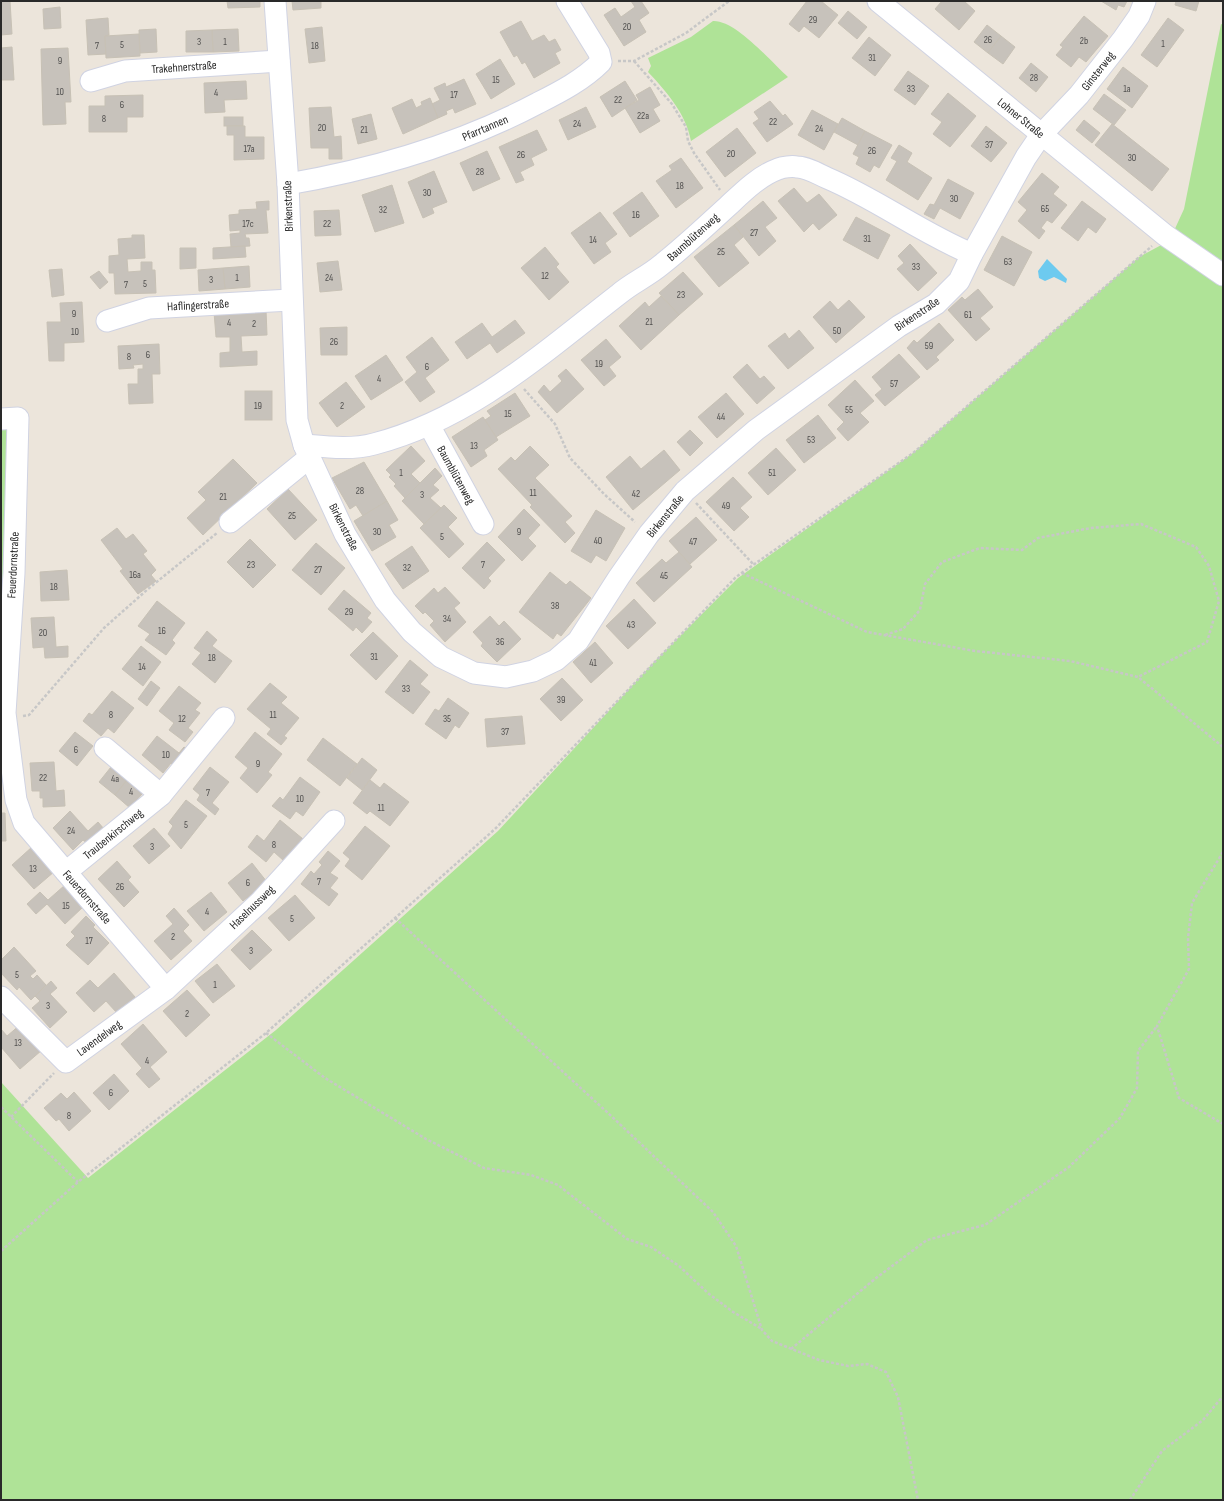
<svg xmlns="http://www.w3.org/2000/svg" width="1224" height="1501" font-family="'Sofia Sans Condensed',sans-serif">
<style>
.green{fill:#afe397}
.water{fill:#6dcaef}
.building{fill:#c7c2bb;stroke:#c7c1b5}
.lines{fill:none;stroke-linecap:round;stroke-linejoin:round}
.minor-casing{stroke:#d0d3e2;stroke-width:23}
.path{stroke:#c7c7c7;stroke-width:2.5;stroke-dasharray:3 2;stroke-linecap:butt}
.minor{stroke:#fff;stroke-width:21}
.labels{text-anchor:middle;stroke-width:3;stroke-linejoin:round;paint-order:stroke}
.number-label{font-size:10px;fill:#504f4e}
.street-label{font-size:12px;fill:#292929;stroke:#fff}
</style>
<rect width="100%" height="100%" fill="#ece5db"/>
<g class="green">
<path d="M713 21C736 20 771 62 788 77L691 141C686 114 667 92 648 72L651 66 648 58 691 37Z"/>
<path d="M1221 24 1223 25V268L1173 233 1184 209Z"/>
<path d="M1165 243 1223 283V1500H1V1082L88 1178 276 1030 498 831 654 662 738 578 913 453 1139 257Z"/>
<path d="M18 419 1 713V421Z"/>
</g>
<path class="water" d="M1047 259 1067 279 1066 283 1054 277 1045 281 1039 278 1038 271Z"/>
<g class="building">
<path d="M1 1H10L12 34 1 35Z"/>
<path d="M227 1H260V7L228 8Z"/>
<path d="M292 1H321V8L293 10Z"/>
<path d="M631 1H641L649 13 639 20 646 32 624 46 604 15 615 8 621 17 635 7Z"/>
<path d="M807 1H821L838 15 819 38 804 26 799 32 789 24Z"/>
<path d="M942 1H964L975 11 959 30 935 9Z"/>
<path d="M1101 1H1127L1124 7 1118 5 1116 10Z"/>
<path d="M1176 1H1199L1196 11 1175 5Z"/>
<path d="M60 7 61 28 44 29 43 9Z"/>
<path d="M848 11 867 27 857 39 838 23Z"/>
<path d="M1084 16 1108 36 1086 62 1079 57 1071 67 1056 55 1063 47 1060 45Z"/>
<path d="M108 18 109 35 105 36 106 54 88 55 86 20Z"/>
<path d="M1168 18 1184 30 1157 67 1141 55Z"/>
<path d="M521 21 532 41 544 35 549 42 555 39 561 50 555 53 560 63 534 78 525 62 522 64 517 55 514 57 500 32Z"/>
<path d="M987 25 1001 36 988 53 974 42Z"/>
<path d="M322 27 325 61 309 63 305 29Z"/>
<path d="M156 29 157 52 140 53 139 30Z"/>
<path d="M238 29 239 51 213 52 212 30Z"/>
<path d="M212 30 213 52H186V31Z"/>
<path d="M139 34 140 56 106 58 105 36Z"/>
<path d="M1001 36 1015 47 1003 64 988 53Z"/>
<path d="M869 37 891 55 875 76 852 58Z"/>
<path d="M12 47 14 80H1V48Z"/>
<path d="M68 48 71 102H65L66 124 43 125 41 49Z"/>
<path d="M500 59 515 84 491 99 476 74Z"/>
<path d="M1031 63 1048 77 1036 92 1019 78Z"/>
<path d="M1123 67 1148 86 1132 108 1107 89Z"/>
<path d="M908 71 929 86 915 105 894 90Z"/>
<path d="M464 79 476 104 455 113 453 108 446 111 447 114 438 118 432 104 440 100 434 88 445 83 446 87Z"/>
<path d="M246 81 247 99 224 100 225 112 205 113 204 83Z"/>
<path d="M625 81 637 100 612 117 600 97Z"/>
<path d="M650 87 660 105 653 109 660 121 640 133 625 108 639 100 636 95Z"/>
<path d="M948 93 976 116 950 147 933 134 942 122 931 114Z"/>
<path d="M1104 94 1126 110 1114 125 1093 109Z"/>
<path d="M143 95V117H127V132H89V106H105V96Z"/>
<path d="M430 98 438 118 403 134 392 108 412 99 416 108 422 105 421 102Z"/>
<path d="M770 101 783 116 785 114 793 124 767 142 753 123 759 119 754 112Z"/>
<path d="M331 107 334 137 341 136 342 159H329V148H311L309 108Z"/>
<path d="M586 107 596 127 568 140 559 120Z"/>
<path d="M812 110 838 124 824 150 798 135Z"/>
<path d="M371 114 377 139 358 144 352 119Z"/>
<rect x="224" y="117" width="19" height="9"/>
<path d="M842 118 865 131 858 145 834 132Z"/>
<path d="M1084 120 1100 133 1092 143 1076 130Z"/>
<path d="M1112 124 1169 169 1152 191 1095 145Z"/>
<path d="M227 126H245V137H264V159L234 160V135H227Z"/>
<path d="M986 126 1007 143 991 162 971 146Z"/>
<path d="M737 128 756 153 725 177 706 152Z"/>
<path d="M537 130 547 150 531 158 534 165 520 172 524 180 516 183 499 147Z"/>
<path d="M865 131 892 145 879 168 874 165 870 172 856 164 859 157 853 154Z"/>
<path d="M899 145 912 153 907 162 932 178 918 200 886 180 897 161 891 158Z"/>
<path d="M487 151 500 179 473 191 460 163Z"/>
<path d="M681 158 703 188 676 208 656 181 672 170 669 166Z"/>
<path d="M434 171 447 202 432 208 434 213 423 218 408 182Z"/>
<path d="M1042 173 1059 187 1053 194 1067 205 1052 223 1047 220 1041 228 1045 231 1039 239 1018 221 1027 210 1018 202Z"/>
<path d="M948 179 974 193 960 219 940 208 934 219 924 214 930 204 934 205Z"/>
<path d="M392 185 404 223 375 232 362 195Z"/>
<path d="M794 188 807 203 819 194 837 215 819 230 813 223 804 232 778 201Z"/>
<path d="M642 192 659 216 630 237 613 213Z"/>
<path d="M269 201V210H266L268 233 245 234 246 238H249L250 246 231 247 230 234 240 233V230L230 231 229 215 239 214V210L257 209 256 202Z"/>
<path d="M763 201 777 218 765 227 776 241 759 256 734 225Z"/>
<path d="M1082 201 1106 219 1096 233 1088 227 1078 241 1061 228Z"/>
<path d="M339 210 341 235 315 236 314 211Z"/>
<path d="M600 212 617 234 605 243 611 252 594 264 571 233Z"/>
<path d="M856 217 890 235 878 259 843 240Z"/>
<path d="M734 225 743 237 734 245 749 263 719 287 694 257Z"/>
<path d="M132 235H144L145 258 127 259 128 272 141 271V262H152V270H155L156 293 115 294 114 273H109V256L119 255 118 239 132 238Z"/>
<path d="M1002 236 1032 252 1014 286 984 270Z"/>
<path d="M910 244 937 273 918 291 897 269 904 263 898 256Z"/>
<path d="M245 246 246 257 213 259V248Z"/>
<path d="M545 247 559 264 556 267 569 282 549 300 521 268Z"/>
<path d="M180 248H196V268L180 269Z"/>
<path d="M338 261 342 290 320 292 317 263Z"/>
<path d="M249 266 250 287 225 289 223 268Z"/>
<path d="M223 268 225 289 199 291 198 270Z"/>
<path d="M62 269 64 295 52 297 49 270Z"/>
<path d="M99 271 108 282 100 289 90 277Z"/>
<path d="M683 272 703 294 679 315 659 293Z"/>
<path d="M978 289 993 307 980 318 990 329 976 341 948 310 962 297 965 300Z"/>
<path d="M661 296 679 315 641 350 619 326 645 302 649 307Z"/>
<path d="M849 300 865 317 836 343 813 317 830 301 838 310Z"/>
<path d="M82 302 84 342 64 343V361H49L47 322H61L60 303Z"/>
<path d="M266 310 267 335 241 336 242 352 257 351V365L220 367V353L230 352V337H216L214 312Z"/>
<path d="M515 320 525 333 497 353 490 343 467 359 455 342 482 323 492 337Z"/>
<path d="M939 323 954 340 936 357 939 360 927 370 907 348 914 340 917 343Z"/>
<path d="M347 327V355H321L320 328Z"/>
<path d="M799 330 814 348 788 369 768 346 785 333 789 339Z"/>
<path d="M432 337 449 360 425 378 435 392 420 402 405 382 417 372 406 357Z"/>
<path d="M606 339 621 357 609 367 616 376 604 386 581 360Z"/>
<path d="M159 344 160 374H152L153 403 129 404 128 384H138V369H143V364L133 365 134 368 119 369 118 346Z"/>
<path d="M899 354 920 377 885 406 875 395 882 389 872 377Z"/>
<path d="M386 355 403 380 371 400 355 376Z"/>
<path d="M747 364 760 379 764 376 775 388 757 404 733 377Z"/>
<path d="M566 369 584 389 557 413 538 392 544 385 550 392 562 381 558 376Z"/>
<path d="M855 380 874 401 860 413 869 422 848 441 837 429 844 422 828 405Z"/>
<path d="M346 382 365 407 337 427 319 403Z"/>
<rect x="245" y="391" width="27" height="29"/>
<path d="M515 393 530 416 496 437 485 420 491 416 487 411Z"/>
<path d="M726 393 744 414 717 438 698 417Z"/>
<path d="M818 415 836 438 804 463 786 440Z"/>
<path d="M483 417 498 440 484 450 487 456 471 467 452 437Z"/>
<path d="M690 430 703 443 690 456 677 442Z"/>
<path d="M411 446 425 461 411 474 420 483 405 498 394 486 396 484 389 477 391 475 386 470Z"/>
<path d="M530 446 549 465 535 478 572 516 565 522 575 533 565 543 530 507 532 505 498 469 511 457 515 461Z"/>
<path d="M776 448 796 470 768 495 748 473Z"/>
<path d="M664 450 680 470 633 510 606 477 630 456 641 469Z"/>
<path d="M233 459 257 483 203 535 187 518 206 500 198 492Z"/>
<path d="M364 462 387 501 363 516 356 505 350 509 332 478Z"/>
<path d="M435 468 442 476 433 485 439 490 430 498 441 508 424 524 402 501Z"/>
<path d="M733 477 752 497 740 508 749 517 734 531 706 502Z"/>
<path d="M288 489 317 520 295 540 267 509Z"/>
<path d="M387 501 398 520 389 525 396 537 372 551 354 521Z"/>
<path d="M444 505 457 518 448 527 464 544 449 558 420 528Z"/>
<path d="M524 509 540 525 528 538 536 546 522 561 498 537Z"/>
<path d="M596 510 625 528 606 561 596 555 591 563 571 551Z"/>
<path d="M696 517 717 540 690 564 669 541Z"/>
<path d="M117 528 126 539 133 534 147 551 143 554 156 570 151 575 156 581 138 594 120 571 123 569 101 540Z"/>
<path d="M250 539 276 565 253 588 227 562Z"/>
<path d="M487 542 505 560 488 578 491 581 484 589 462 568Z"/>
<path d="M316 543 345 568 321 595 292 570Z"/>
<path d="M412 546 429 571 403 589 385 564Z"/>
<path d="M679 552 692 567 654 602 636 583 662 559 666 563Z"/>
<path d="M67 570 69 600 41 601 40 572Z"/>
<path d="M550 572 566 585 570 581 591 598 561 636 557 633 553 639 519 612Z"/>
<path d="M445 587 460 603 454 608 466 622 445 642 430 625 434 621 425 612 423 614 415 606 434 588 438 593Z"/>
<path d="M344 590 371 613 367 618 372 622 362 633 356 627 353 631 328 609Z"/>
<path d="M634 599 656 623 628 649 606 626Z"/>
<path d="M157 601 185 623 172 640 175 643 166 655 145 640 150 634 138 626Z"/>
<path d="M490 616 499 626 504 621 521 639 497 662 481 646 483 643 473 632Z"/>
<path d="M54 617 56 647 68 646V657L45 658 44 647 33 648 31 618Z"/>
<path d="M207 631 217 640 212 646 232 661 215 683 192 664 201 653 194 648Z"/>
<path d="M373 632 398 656 376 680 350 655Z"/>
<path d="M595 642 613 663 591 683 573 662Z"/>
<path d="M141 646 161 662 143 686 122 669Z"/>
<path d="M410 660 428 675 420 684 430 692 413 714 385 692Z"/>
<path d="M562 678 583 700 561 721 540 699Z"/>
<path d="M151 681 160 688 147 706 138 699Z"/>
<path d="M270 683 287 697 281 703 299 718 284 736 287 738 281 745 267 734 271 729 247 709Z"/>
<path d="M179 686 201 703 195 710 200 713 188 728 193 732 185 742 169 730 174 723 159 711Z"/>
<path d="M112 691 134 708 114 733 108 728 101 736 83 721 89 713 92 715Z"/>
<path d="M448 698 469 713 459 728 455 725 446 739 425 724 435 709 439 711Z"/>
<path d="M522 716 525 744 487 747 485 719Z"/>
<path d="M75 732 93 746 77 766 59 751Z"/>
<path d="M255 732 282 754 268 772 272 775 257 793 240 778 248 768 235 757Z"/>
<path d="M157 736 179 753 184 747 191 752 178 768 171 763 163 773 142 755Z"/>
<path d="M323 738 357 764 340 786 307 760Z"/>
<path d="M362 758 377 770 362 790 347 778Z"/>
<path d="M54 762 56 791 64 790 65 806 43 807V798H40V791H32L30 763Z"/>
<path d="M115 762 131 775 115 795 99 782Z"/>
<path d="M210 767 229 782 212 803 219 809 215 815 197 800 200 795 193 789Z"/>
<path d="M131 775 147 788 130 808 115 795Z"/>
<path d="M300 777 320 792 303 816 296 811 290 819 272 806 280 797 283 800Z"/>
<path d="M370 780 380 788 384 783 409 802 390 826 370 811 367 814 353 803Z"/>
<path d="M186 800 207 816 181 849 168 834 173 826 169 822Z"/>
<path d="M70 811 88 831 98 822 104 829 88 844 83 840 73 850 53 828Z"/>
<path d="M1 813H5L6 841H1Z"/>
<path d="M280 820 303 839 284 861 274 852 266 862 248 847 257 835 264 841Z"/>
<path d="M365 826 390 846 362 880 345 866 350 859 343 853Z"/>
<path d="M154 828 170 846 149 864 133 846Z"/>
<path d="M32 847 55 871 34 889 12 865Z"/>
<path d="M328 851 340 861 330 873 338 878 330 888 338 894 329 906 301 884 311 871 314 874 322 865 319 862Z"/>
<path d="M117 861 131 877 128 880 139 892 124 907 98 879Z"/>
<path d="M252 863 267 882 243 901 228 883Z"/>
<path d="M65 885 84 906 65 924 47 904 36 914 27 904 40 892 48 900Z"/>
<path d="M211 892 227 912 204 931 187 911Z"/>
<path d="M295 895 315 918 289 941 268 918Z"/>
<path d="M174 908 189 925 183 931 192 941 171 960 154 941 173 924 166 916Z"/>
<path d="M86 916 95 925 93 927 109 943 88 965 66 945 75 936 71 932Z"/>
<path d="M252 930 272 950 250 970 231 950Z"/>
<path d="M14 947 36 971 30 976 33 979 37 975 46 985 31 1000 19 987 17 990 1 973V960Z"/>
<path d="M217 964 235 986 213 1003 195 981Z"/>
<path d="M114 973 135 997 117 1013 106 1001 94 1012 76 993 90 980 98 988Z"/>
<path d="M51 981 57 988 50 994 67 1012 50 1028 32 1008 40 1001 35 996Z"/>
<path d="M187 990 210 1015 186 1037 163 1011Z"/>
<path d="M143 1024 167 1052 150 1067 160 1079 149 1088 136 1074 142 1068 121 1044Z"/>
<path d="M20 1025 42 1050 20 1069 1 1047V1029L7 1036Z"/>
<path d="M114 1074 129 1091 109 1110 93 1093Z"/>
<path d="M74 1092 91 1111 69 1131 59 1119 56 1121 44 1108 61 1093 67 1099Z"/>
</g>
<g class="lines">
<g class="minor-casing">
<g id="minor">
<path d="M275 1 288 184 297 420 304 445 345 534 385 600 412 632 441 657 474 673 506 677 533 671 556 660 578 641 619 577 649 534 685 491 756 430 899 326 936 304 959 281 972 254 1026 157 1041 135 1079 95 1123 39 1139 16 1145 1"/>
<path d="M878 1 1165 235 1223 275"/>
<path d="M91 81 125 71 279 61"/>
<path d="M288 184C375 169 459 145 538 103 560 92 583 80 601 62L599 53 567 1"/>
<path d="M107 321 149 308 291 300"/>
<path d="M1 419 18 418 14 573 5 713 16 800 24 823 166 989"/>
<path d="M429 425 483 524"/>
<path d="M304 445C327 447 352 450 374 444 470 419 543 353 619 294 632 283 648 276 661 265 684 247 706 226 728 206 743 192 759 176 778 169 783 167 792 166 797 167 807 167 818 174 827 178 877 199 921 233 972 254"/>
<path d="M230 522 310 457"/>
<path d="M105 748 161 795"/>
<path d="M66 872 161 795 224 718"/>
<path d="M1 997 66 1062 166 989 260 902 334 821"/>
</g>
</g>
<g class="path">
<path d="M618 61H634L686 33 729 1"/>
<path d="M634 61 672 104 686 127 688 141 694 153 720 190"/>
<path d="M524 389 555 424 570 458 604 494 635 522"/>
<path d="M696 503 754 565"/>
<path d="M742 573 867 632 975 651 1070 661 1138 677 1223 747"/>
<path d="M885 635 903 629 920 610 925 584 942 562 980 548 1022 550 1038 538 1091 528 1141 524 1196 547 1209 566 1219 601 1207 642 1138 677"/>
<path d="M23 716 29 715 104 628 148 589 217 533"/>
<path d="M1223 852 1192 903 1188 938 1189 969 1157 1026 1179 1098 1223 1124"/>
<path d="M395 918 608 1113 713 1212 736 1246 762 1330 772 1341 819 1360 848 1366 867 1364 886 1372 898 1397 918 1500"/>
<path d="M266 1033 325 1078 426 1139 484 1168 531 1175 558 1185 627 1239 651 1247 679 1266 709 1294 733 1312 762 1329"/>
<path d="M1 1107 78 1182"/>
<path d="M11 1117 54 1073"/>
<path d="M1 1251 78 1182 266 1033 495 829 736 577 913 453 1152 246"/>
<path d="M791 1349 876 1278 927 1240 985 1225 1069 1167 1120 1118 1137 1088 1138 1051 1157 1026"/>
<path d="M1130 1500 1162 1451 1203 1420 1223 1396"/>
</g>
<use href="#minor" class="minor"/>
</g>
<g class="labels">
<g class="number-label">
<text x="813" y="23">29</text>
<text x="627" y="30">20</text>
<text x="988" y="43">26</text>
<text x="1084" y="44">2b</text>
<text x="199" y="45">3</text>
<text x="225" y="45">1</text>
<text x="1163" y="47">1</text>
<text x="122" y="48">5</text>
<text x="97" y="49">7</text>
<text x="315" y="49">18</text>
<text x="872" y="61">31</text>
<text x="60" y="64">9</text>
<text x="1034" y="81">28</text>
<text x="496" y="83">15</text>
<text x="911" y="92">33</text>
<text x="1127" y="92">1a</text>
<text x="60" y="95">10</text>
<text x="216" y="96">4</text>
<text x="454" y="98">17</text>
<text x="618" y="103">22</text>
<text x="122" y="108">6</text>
<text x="643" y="119">22a</text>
<text x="104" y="122">8</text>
<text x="773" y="125">22</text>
<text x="577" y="127">24</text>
<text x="322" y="131">20</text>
<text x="819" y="132">24</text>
<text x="364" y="133">21</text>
<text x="989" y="148">37</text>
<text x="249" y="152">17a</text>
<text x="872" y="154">26</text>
<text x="731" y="157">20</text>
<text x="521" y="158">26</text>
<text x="1132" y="161">30</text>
<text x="480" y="175">28</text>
<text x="680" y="189">18</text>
<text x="427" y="196">30</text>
<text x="954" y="202">30</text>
<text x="1045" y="212">65</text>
<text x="383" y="213">32</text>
<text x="636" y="218">16</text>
<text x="248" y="227">17c</text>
<text x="327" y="227">22</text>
<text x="754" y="236">27</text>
<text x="867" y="242">31</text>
<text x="593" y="243">14</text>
<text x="721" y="255">25</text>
<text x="1008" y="265">63</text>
<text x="916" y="270">33</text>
<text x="545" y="279">12</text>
<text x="237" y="281">1</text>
<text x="329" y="281">24</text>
<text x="211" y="283">3</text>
<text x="145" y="287">5</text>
<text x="126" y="288">7</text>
<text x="681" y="298">23</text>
<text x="74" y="317">9</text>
<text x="968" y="318">61</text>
<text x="649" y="325">21</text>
<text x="229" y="326">4</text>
<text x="254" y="327">2</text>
<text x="837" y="334">50</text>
<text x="75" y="335">10</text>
<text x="334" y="345">26</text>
<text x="929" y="349">59</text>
<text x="148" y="358">6</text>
<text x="129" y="360">8</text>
<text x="599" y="367">19</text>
<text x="427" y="370">6</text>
<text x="379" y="382">4</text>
<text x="894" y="387">57</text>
<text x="258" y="409">19</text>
<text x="342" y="409">2</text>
<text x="849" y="413">55</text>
<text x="508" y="417">15</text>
<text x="721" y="420">44</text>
<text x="811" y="443">53</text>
<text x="474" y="449">13</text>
<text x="401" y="476">1</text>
<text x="772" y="476">51</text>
<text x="360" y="494">28</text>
<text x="533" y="496">11</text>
<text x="636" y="497">42</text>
<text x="422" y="498">3</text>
<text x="223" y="500">21</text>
<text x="726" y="509">49</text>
<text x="292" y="519">25</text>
<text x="377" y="535">30</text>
<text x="519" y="535">9</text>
<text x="442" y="540">5</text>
<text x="598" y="544">40</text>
<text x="693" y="545">47</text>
<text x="251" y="568">23</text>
<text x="483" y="568">7</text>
<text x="407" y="571">32</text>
<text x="318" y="573">27</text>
<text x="135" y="578">16a</text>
<text x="664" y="579">45</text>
<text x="54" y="590">18</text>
<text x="555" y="609">38</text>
<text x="349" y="615">29</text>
<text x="447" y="622">34</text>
<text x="631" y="628">43</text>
<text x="162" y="634">16</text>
<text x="43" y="636">20</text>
<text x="500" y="645">36</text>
<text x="374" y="660">31</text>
<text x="212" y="661">18</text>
<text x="593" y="666">41</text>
<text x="142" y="670">14</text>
<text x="406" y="692">33</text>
<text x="561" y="703">39</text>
<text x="111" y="718">8</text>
<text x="273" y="718">11</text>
<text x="182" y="722">12</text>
<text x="447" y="722">35</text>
<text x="505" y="735">37</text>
<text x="76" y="753">6</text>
<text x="166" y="758">10</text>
<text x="258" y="767">9</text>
<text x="43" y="781">22</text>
<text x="115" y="782">4a</text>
<text x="131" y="795">4</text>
<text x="208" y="796">7</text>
<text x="300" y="802">10</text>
<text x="381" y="811">11</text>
<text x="186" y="828">5</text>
<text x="71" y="834">24</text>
<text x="274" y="848">8</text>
<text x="152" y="850">3</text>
<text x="33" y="872">13</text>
<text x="319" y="885">7</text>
<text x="248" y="886">6</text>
<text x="120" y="890">26</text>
<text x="66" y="909">15</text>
<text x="207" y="915">4</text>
<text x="292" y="922">5</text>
<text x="173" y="940">2</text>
<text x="89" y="944">17</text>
<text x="251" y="954">3</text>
<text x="17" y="978">5</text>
<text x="215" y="988">1</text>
<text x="48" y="1009">3</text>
<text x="187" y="1017">2</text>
<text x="18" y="1046">13</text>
<text x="147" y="1064">4</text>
<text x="111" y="1096">6</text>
<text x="69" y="1119">8</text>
</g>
<g class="street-label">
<text transform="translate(184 67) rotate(-4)" y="4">Trakehnerstraße</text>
<text transform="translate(1098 71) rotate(-52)" y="4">Ginsterweg</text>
<text transform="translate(1021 118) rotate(39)" y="4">Lohner Straße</text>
<text transform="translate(485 128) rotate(-23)" y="4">Pfarrtannen</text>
<text transform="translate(288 206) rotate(-92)" y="4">Birkenstraße</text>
<text transform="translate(693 237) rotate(-42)" y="4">Baumblütenweg</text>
<text transform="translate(198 305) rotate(-3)" y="4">Haflingerstraße</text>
<text transform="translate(917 314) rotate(-34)" y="4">Birkenstraße</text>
<text transform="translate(456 475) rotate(61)" y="4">Baumblütenweg</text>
<text transform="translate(665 516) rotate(-51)" y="4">Birkenstraße</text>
<text transform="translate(344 527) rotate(63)" y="4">Birkenstraße</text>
<text transform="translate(13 565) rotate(-87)" y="4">Feuerdornstraße</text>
<text transform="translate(113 834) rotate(-39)" y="4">Traubenkirschweg</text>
<text transform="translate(87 897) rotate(49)" y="4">Feuerdornstraße</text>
<text transform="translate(252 907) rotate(-44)" y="4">Haselnussweg</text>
<text transform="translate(99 1038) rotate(-36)" y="4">Lavendelweg</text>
</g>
</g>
<rect width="1224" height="1501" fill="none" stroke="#292929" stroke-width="4"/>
</svg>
